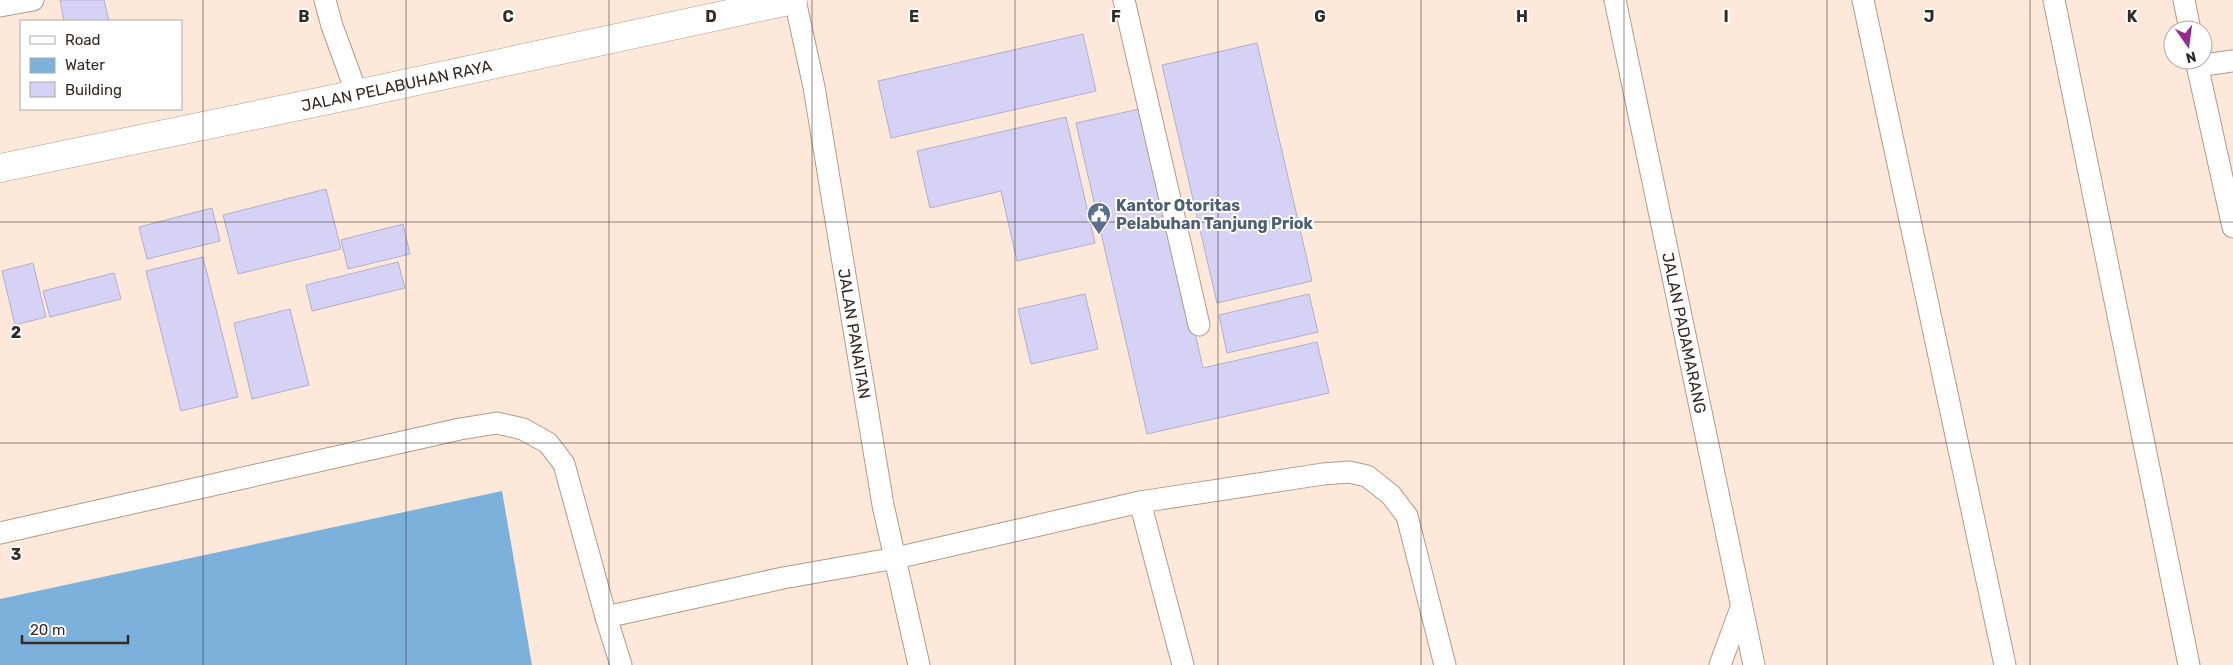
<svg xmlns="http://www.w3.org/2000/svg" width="2233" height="665" font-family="Rubik,sans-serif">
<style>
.built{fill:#fde8da;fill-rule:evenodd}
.water{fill:#7cb1db}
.building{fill:#d5d2f6;stroke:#b1afcb}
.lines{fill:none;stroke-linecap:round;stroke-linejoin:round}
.service-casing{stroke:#b49a89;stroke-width:23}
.minor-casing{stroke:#b49a89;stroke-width:29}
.service{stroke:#fff;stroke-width:21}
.minor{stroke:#fff;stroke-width:28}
.grid{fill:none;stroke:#352b24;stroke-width:1;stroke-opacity:0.55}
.labels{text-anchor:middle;stroke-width:4;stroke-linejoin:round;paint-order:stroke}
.street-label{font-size:16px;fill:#352b24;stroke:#fff}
.service-label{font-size:16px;font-weight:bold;fill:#4e5e75;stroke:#fff;text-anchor:start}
.grid-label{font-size:16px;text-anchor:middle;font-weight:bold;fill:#352b24;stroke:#fff;stroke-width:4;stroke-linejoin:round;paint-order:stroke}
</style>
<rect width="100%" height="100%" fill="#fcf1e9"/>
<path class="built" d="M0 0H2233V665H532L502 491 0 599ZM21 21H181V109H21ZM2173 30H2203V60H2173Z"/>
<path class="water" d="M502 491 532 665H0V599Z"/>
<g class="building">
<path d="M60 0H104L109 21H64Z"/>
<path d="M1083 34 1096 91 891 138 878 81Z"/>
<path d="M1257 43 1312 281 1217 303 1162 65Z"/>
<path d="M1144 108 1203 368 1317 342 1329 393 1147 434 1076 123Z"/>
<path d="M1066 117 1095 243 1017 261 1001 191 930 208 917 151Z"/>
<path d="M326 189 341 249 238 274 223 215Z"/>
<path d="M212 208 220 241 147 259 139 227Z"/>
<path d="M403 224 410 254 348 269 341 240Z"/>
<path d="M203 257 238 397 181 411 146 271Z"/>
<path d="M398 262 405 288 312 311 306 285Z"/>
<path d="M33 263 46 317 15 325 2 271Z"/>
<path d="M114 273 121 299 50 317 43 291Z"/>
<path d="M1085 294 1098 349 1031 364 1018 309Z"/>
<path d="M1309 294 1318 332 1227 353 1219 315Z"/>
<path d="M290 309 309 385 252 399 234 323Z"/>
</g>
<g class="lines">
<g class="service-casing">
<g id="service">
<path d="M325 0 332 26 357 94"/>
<path id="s1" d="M795 0 814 87 883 505 919 665"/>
<path d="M1124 0 1199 325"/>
<path id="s2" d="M1615 0 1754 665"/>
<path d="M1863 0 2005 665"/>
<path d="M2054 0 2189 665"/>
<path d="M2184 0 2190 30"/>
<path d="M0 6 33 0"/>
<path d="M2196 60 2233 227"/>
<path d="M2197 66 2233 61"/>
<path d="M0 533 460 429 497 423 523 429 548 443 564 464 606 617"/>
<path d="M621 665 606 617 783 578 896 558 1140 502"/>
<path d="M1183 665 1140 502 1323 474 1349 472 1367 476 1391 495 1407 516 1445 665"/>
<path d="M1720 665 1741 608"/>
</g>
</g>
<g class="minor-casing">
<g id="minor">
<path id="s3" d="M0 168 357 94 793 0"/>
</g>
</g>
<use href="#service" class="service"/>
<use href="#minor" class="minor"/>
</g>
<path class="grid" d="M203 0V665M406 0V665M609 0V665M812 0V665M1015 0V665M1218 0V665M1421 0V665M1624 0V665M1827 0V665M2030 0V665M0 222H2233M0 443H2233"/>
<defs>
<g id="civic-pin" transform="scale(1.25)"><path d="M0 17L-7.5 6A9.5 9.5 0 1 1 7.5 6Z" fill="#5c6f8a" stroke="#fff"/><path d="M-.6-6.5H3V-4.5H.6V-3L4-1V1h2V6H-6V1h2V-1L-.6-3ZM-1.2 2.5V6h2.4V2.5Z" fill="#fff"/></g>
</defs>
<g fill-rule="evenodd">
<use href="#civic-pin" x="1099" y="214"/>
</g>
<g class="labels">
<g class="street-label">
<text dy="6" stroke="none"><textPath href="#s3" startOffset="405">JALAN PELABUHAN RAYA</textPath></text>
<text dy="6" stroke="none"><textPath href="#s1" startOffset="339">JALAN PANAITAN</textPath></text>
<text dy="6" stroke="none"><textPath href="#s2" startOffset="340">JALAN PADAMARANG</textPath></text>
</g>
<g class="service-label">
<text x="1116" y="211">Kantor Otoritas<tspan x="1116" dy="18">Pelabuhan Tanjung Priok</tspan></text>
</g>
</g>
<g class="grid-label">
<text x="304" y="22">B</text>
<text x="508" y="22">C</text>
<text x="711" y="22">D</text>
<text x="914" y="22">E</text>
<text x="1116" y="22">F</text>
<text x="1320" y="22">G</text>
<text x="1522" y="22">H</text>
<text x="1726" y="22">I</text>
<text x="1929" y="22">J</text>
<text x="2132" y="22">K</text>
<text x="16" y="338">2</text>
<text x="16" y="560">3</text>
</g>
<rect x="20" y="20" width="162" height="90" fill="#ffffff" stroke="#aeaaa7"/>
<rect x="30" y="36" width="25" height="8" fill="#ffffff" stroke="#aeaaa7"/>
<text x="65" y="45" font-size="15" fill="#352b24">Road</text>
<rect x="30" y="58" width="25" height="15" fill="#7cb1db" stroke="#aeaaa7"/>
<text x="65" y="70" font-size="15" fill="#352b24">Water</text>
<rect x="30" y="82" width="25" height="15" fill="#d5d2f6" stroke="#aeaaa7"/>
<text x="65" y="95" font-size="15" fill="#352b24">Building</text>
<g transform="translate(2188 45) rotate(166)"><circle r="24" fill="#ffffff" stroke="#aeaaa7"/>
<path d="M0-4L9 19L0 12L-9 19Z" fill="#972b8d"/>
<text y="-8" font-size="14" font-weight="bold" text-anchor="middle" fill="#352b24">N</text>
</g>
<path d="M22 635v8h106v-8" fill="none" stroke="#352b24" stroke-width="2.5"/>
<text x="30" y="635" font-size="15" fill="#352b24" stroke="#ffffff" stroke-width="4" paint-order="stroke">20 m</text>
</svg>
